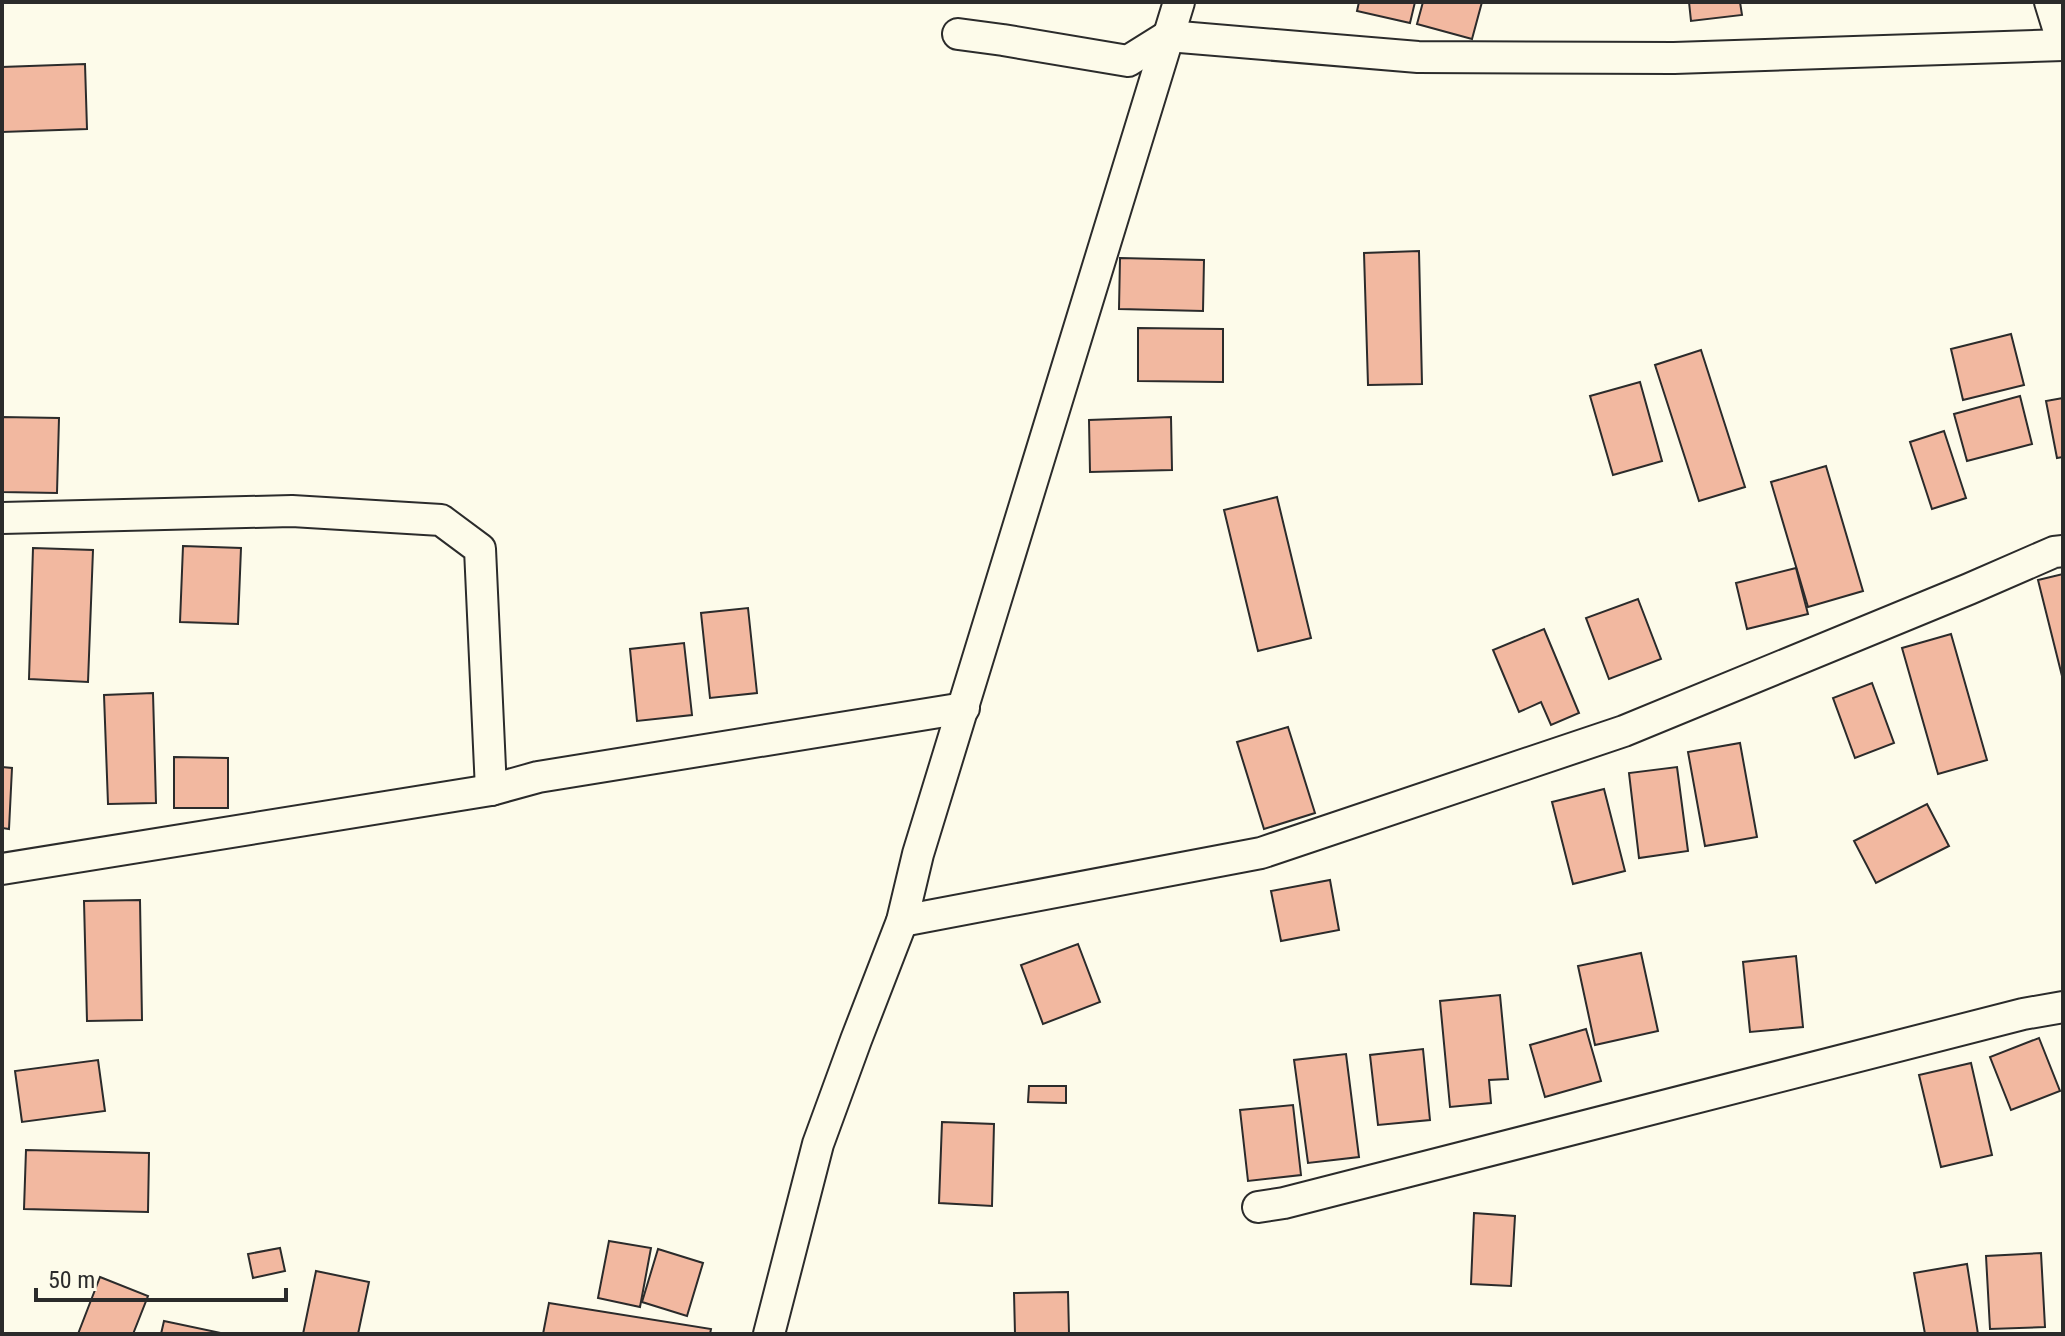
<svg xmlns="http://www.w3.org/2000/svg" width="2065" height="1336" font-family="'Roboto Condensed',sans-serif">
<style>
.building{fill:#f2b8a0;stroke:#2b2b2b;stroke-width:2}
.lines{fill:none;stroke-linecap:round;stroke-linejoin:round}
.minor-casing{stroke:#2b2b2b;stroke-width:34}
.minor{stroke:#fdfbea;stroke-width:30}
</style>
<rect width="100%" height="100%" fill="#fdfbea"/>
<g class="building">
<path d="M1359 2H1415L1410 23 1357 11Z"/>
<path d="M1423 2H1482L1472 39 1417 24Z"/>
<path d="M1689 2H1740L1742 15 1691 21Z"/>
<path d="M85 64 87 129 2 132V67Z"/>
<path d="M1419 251 1422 384 1368 385 1364 253Z"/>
<path d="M1120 258 1204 260 1203 311 1119 309Z"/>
<path d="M1138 328 1223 329V382L1138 381Z"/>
<path d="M2011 334 2024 385 1963 400 1951 349Z"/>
<path d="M1701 350 1745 487 1699 501 1655 365Z"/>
<path d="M1640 382 1662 461 1613 475 1590 396Z"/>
<path d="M2020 396 2032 444 1967 461 1954 414Z"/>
<path d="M2063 398V457L2057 458 2046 401Z"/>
<path d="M2 417 59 418 57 493 2 492Z"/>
<path d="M1171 417 1172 470 1090 472 1089 420Z"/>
<path d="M1944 431 1966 498 1932 509 1910 442Z"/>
<path d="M1826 466 1863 591 1808 607 1771 482Z"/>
<path d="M1277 497 1311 638 1258 651 1224 510Z"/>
<path d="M183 546 241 548 238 624 180 622Z"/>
<path d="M33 548 93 550 88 682 29 679Z"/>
<path d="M1796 568 1808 614 1747 629 1736 583Z"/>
<path d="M2063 574V680L2038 580Z"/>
<path d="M1638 599 1661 659 1609 679 1586 618Z"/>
<path d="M748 608 757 693 710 698 701 613Z"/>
<path d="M1544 629 1579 713 1551 725 1541 702 1519 712 1493 650Z"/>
<path d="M1951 634 1987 760 1938 774 1902 648Z"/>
<path d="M684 643 692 715 637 721 630 649Z"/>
<path d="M1872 683 1894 743 1855 758 1833 698Z"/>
<path d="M153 693 156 803 108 804 104 695Z"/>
<path d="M1288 727 1315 813 1264 829 1237 742Z"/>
<path d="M1740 743 1757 837 1705 846 1688 752Z"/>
<path d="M174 757 228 758V808H174Z"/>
<path d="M2 767 12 768 9 829 2 828Z"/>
<path d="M1677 767 1688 851 1639 858 1629 773Z"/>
<path d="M1604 789 1625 871 1573 884 1552 802Z"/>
<path d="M1927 804 1949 846 1876 883 1854 841Z"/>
<path d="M1330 880 1339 930 1281 941 1271 891Z"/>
<path d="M140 900 142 1020 87 1021 84 901Z"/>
<path d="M1078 944 1100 1002 1043 1024 1021 965Z"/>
<path d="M1641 953 1658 1031 1595 1045 1578 966Z"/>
<path d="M1796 956 1803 1027 1750 1032 1743 962Z"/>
<path d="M1500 995 1508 1079 1489 1080 1491 1103 1450 1107 1440 1001Z"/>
<path d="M1586 1029 1601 1081 1545 1097 1530 1045Z"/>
<path d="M2039 1038 2060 1091 2011 1110 1990 1057Z"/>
<path d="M1423 1049 1430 1120 1378 1125 1370 1055Z"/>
<path d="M1346 1054 1359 1157 1308 1163 1294 1060Z"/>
<path d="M98 1060 105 1111 22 1122 15 1071Z"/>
<path d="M1971 1063 1992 1155 1941 1167 1919 1075Z"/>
<path d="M1029 1086H1066V1103L1028 1102Z"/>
<path d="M1293 1105 1301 1175 1248 1181 1240 1110Z"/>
<path d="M942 1122 994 1124 992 1206 939 1203Z"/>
<path d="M26 1150 149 1153 148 1212 24 1209Z"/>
<path d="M1474 1213 1515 1216 1511 1286 1471 1284Z"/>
<path d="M609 1241 651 1248 640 1307 598 1298Z"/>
<path d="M280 1248 285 1271 253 1278 248 1254Z"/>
<path d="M658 1249 703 1263 687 1316 642 1302Z"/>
<path d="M2041 1253 2045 1327 1990 1329 1986 1256Z"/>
<path d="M1967 1264 1978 1334H1925L1914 1273Z"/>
<path d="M316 1271 369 1282 358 1334H303Z"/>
<path d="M100 1277 148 1296 133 1334H78Z"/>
<path d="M1068 1292 1069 1334H1015L1014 1293Z"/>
<path d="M549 1303 711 1329 710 1334H543Z"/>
<path d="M164 1321 221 1333V1334H161Z"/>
</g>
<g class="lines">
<g class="minor-casing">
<g id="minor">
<path d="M2050 2 2063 44"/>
<path d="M958 34 1003 40 1128 61 1168 36 1418 57 1674 58 2063 45"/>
<path d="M2 518 292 511 441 520 480 549 491 790"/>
<path d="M2 869 491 790 538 777 964 708"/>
<path d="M902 921 1261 853 1624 731 1969 589 2054 552 2063 551"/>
<path d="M1258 1207 1284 1203 2023 1014 2063 1007"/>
<path d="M769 1334 818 1144 856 1040 902 921 918 854 1179 2"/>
</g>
</g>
<use href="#minor" class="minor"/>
</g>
<rect width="2065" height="1336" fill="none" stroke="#2b2b2b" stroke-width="8"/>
<path d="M36 1288v12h250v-12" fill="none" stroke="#2b2b2b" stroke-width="4"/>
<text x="48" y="1288" font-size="24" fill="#2b2b2b" stroke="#fdfbea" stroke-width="6" paint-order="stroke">50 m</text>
</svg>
